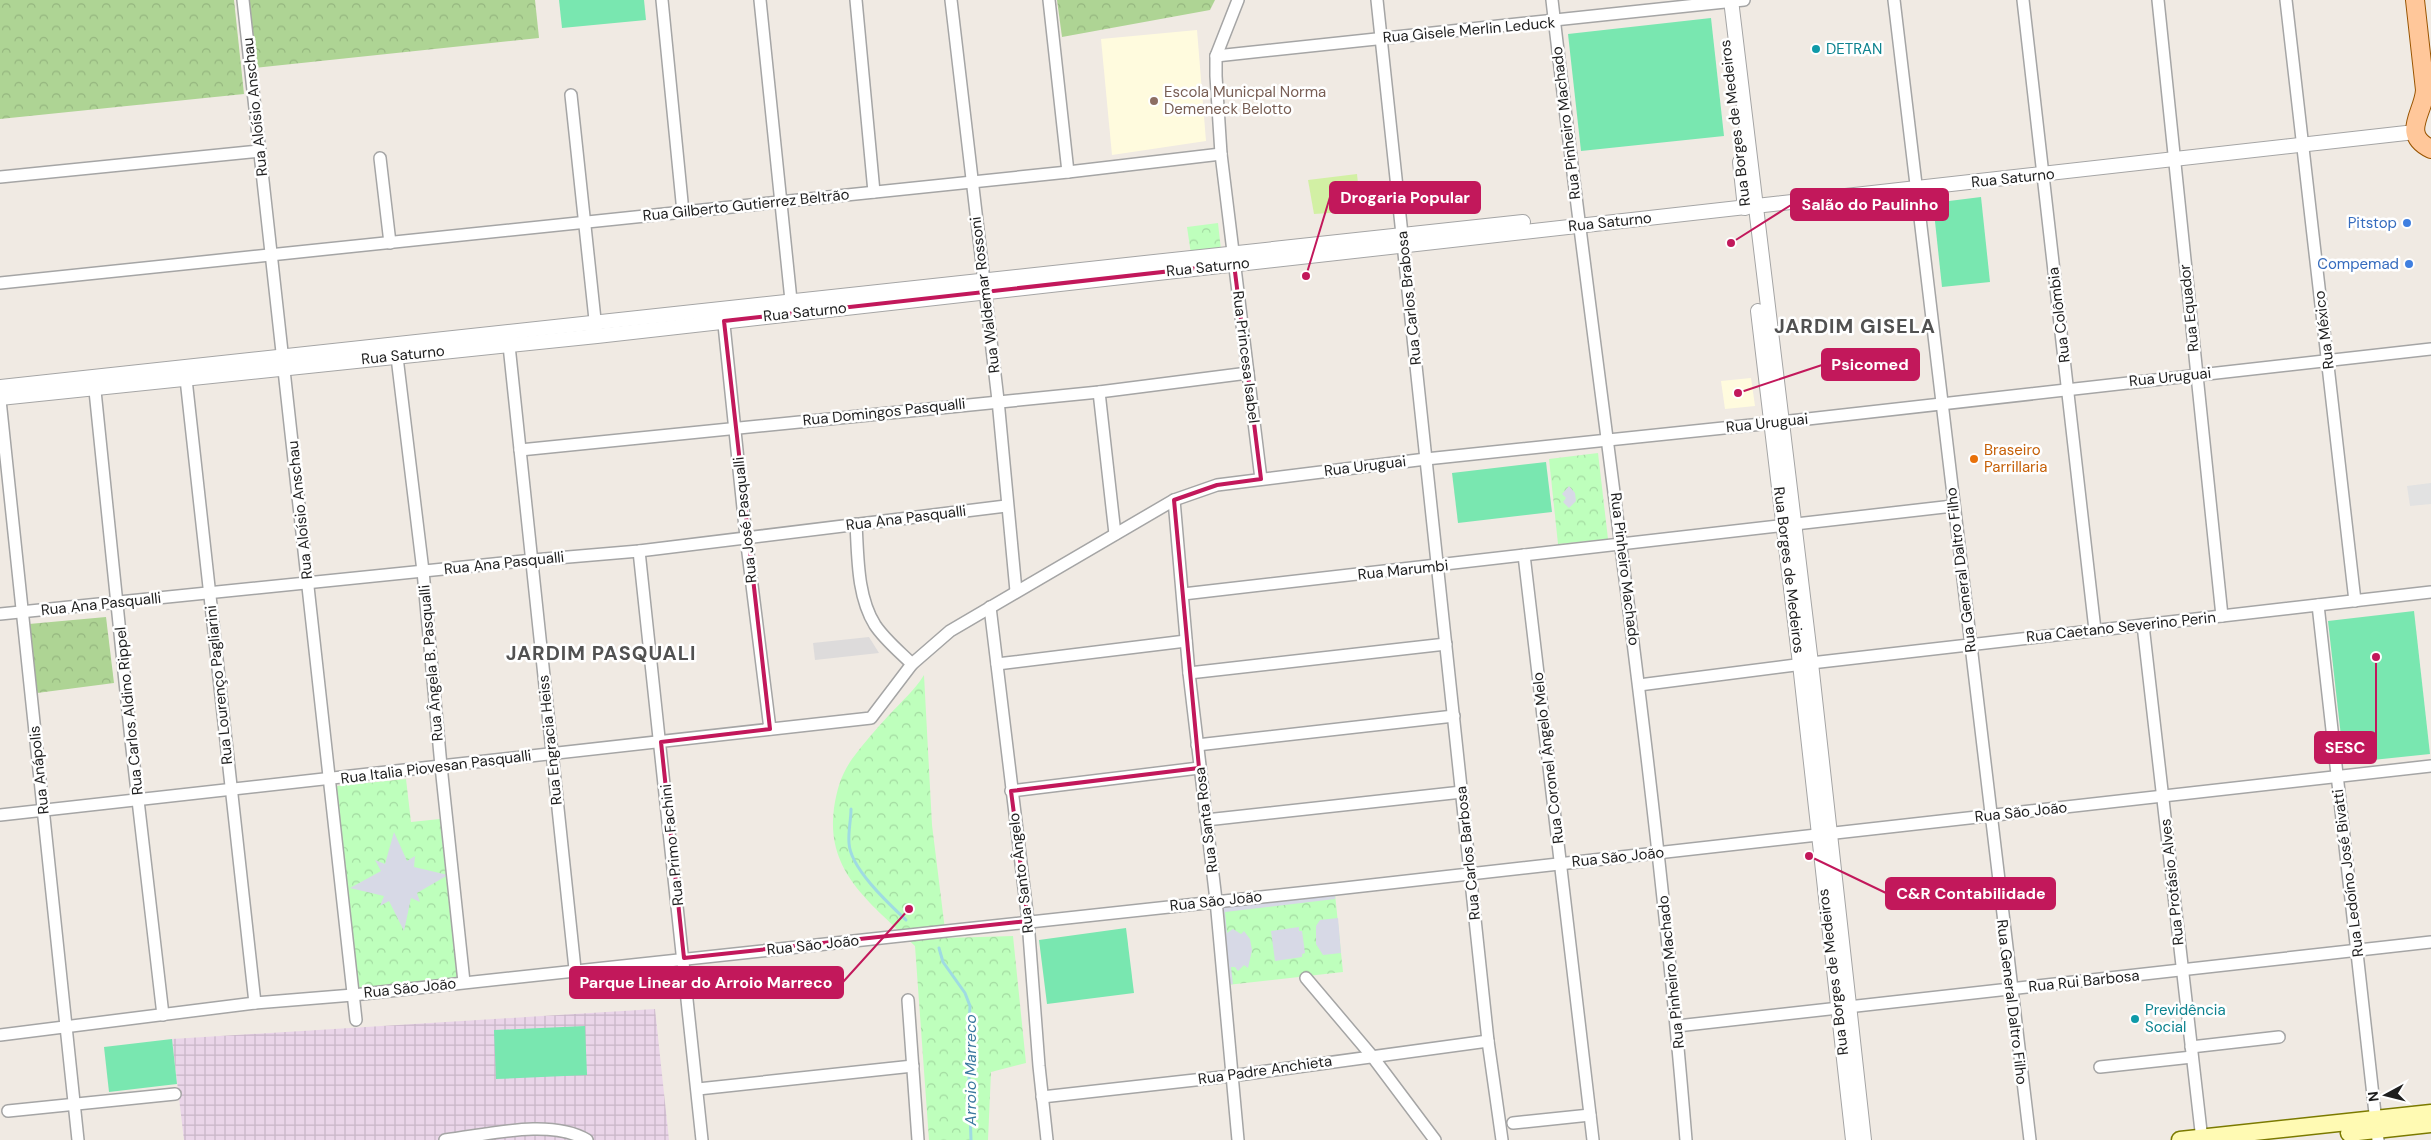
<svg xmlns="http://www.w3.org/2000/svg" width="2431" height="1140" font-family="'DM Sans',sans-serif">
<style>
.residential{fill:#dddbdb}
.industrial{fill:url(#industrial-grid)}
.education{fill:#fffbde}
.grass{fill:#d2f0a4}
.forest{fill:url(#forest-crowns)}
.park{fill:url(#park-crowns)}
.pitch{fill:#79e7b0}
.parking{fill:#e2e2e2}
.plaza{fill:#d7d9e6}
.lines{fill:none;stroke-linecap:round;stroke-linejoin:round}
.stream{stroke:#9fdbe2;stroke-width:3}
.minor-casing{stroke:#a5a5a5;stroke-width:14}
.tertiary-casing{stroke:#a5a5a5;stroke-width:16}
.secondary-casing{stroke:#7b7a00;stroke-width:19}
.primary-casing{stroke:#995400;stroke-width:20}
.minor{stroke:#fff;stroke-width:11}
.tertiary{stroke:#fff;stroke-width:14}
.secondary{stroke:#fffab3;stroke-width:16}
.primary{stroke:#ffc79a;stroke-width:18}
.marked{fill:none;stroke:#c2185b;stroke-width:4;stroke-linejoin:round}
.culture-dot{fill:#0f9aa8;stroke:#fff;stroke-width:2}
.education-dot{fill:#8d6e63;stroke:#fff;stroke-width:2}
.shop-dot{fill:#3f7fe0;stroke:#fff;stroke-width:2}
.food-dot{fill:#e8710a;stroke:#fff;stroke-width:2}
.labels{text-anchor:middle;stroke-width:5;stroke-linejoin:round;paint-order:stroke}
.street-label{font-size:15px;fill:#1e1e1e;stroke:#fff}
.culture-label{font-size:15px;fill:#0d838f;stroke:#fff;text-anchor:start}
.education-label{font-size:15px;fill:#785e54;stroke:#fff;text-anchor:start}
.shop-label{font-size:15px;fill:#366cbe;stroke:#fff;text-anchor:end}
.food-label{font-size:15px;fill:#c56008;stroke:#fff;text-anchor:start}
.water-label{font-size:16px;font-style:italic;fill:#3a789f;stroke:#fff}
.district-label{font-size:20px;font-weight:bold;letter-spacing:1px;fill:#515151;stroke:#fff}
.leader{fill:none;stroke:#c2185b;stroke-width:2}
.callout-dot{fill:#c2185b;stroke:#fff;stroke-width:2}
.callout{fill:#c2185b;stroke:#c2185b;stroke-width:2}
.callout-label{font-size:16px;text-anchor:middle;font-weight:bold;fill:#fff}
</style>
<defs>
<pattern id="industrial-grid" width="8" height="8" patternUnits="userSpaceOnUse" patternTransform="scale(1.25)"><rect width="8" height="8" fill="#ead5e9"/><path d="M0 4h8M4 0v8" fill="none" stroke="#c8b6c7"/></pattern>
<pattern id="forest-crowns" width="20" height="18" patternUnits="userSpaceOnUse" patternTransform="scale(1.25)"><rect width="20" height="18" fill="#aed494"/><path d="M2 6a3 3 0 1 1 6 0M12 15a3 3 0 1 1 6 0" fill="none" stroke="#95b67f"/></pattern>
<pattern id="park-crowns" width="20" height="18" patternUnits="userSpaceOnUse" patternTransform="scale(1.25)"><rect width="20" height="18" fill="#beffbc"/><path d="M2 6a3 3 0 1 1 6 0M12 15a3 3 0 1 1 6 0" fill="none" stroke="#a3daa1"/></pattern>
</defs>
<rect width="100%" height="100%" fill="#f0eae3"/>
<path class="residential" d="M869 637 879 653 815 660 813 643Z"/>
<path class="industrial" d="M655 1009 669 1140H184L172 1039Z"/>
<g class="education">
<path d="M1197 30 1206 141 1112 155 1101 39Z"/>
<path d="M1751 378 1755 406 1725 409 1721 381Z"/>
</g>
<path class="grass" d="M1357 174 1361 211 1314 214 1308 180Z"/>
<g class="forest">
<path d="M0 0H234L244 94 0 119Z"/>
<path d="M246 0H535L539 38 253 68Z"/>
<path d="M1057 0H1215L1210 10 1062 37Z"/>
<path d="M106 617 114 683 37 693 29 624Z"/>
</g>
<g class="park">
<path d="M1218 223 1221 250 1191 254 1187 227Z"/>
<path d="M1598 453 1608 539 1558 544 1549 459Z"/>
<path d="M924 675 932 825 946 938 1013 936 1026 1063 991 1072 988 1140H929L915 946C874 905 825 874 834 808 837 789 841 775 852 759 863 744 876 729 889 715 901 702 915 690 924 675Z"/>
<path d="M406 779 411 822 440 819 457 977 358 988 336 786Z"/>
<path d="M1335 894 1343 972 1227 985 1218 907Z"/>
</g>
<g class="pitch">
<path d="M559 0H644L646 20 562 28Z"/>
<path d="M1711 18 1724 136 1581 151 1568 34Z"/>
<path d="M1981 197 1990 282 1942 287 1933 203Z"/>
<path d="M1546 462 1552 512 1458 523 1452 473Z"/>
<path d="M2414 611 2430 754 2344 763 2328 621Z"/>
<path d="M1126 928 1134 993 1047 1004 1039 940Z"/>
<path d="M585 1026 587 1075 496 1079 494 1030Z"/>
<path d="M172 1039 177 1084 109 1092 104 1047Z"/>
</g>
<path class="parking" d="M2431 483V504L2410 506 2407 486Z"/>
<g class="plaza">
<path d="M1569 486 1575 493 1576 501 1569 508 1563 502 1566 498 1562 494Z"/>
<path d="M394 832 407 861 415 856 414 867 448 875 417 893 420 902 411 898 404 931 389 901 380 906 384 896 350 888 381 871 375 860 385 864Z"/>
<path d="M1335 894V899L1225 912 1227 933 1233 929 1241 934 1244 931 1250 939 1252 950 1248 968 1244 965 1238 971 1235 967H1231L1233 984 1227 985 1218 907Z"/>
<path d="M1338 918 1341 953 1323 955 1316 944V926L1320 920Z"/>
<path d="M1299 927V931H1302L1305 953 1302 954V957L1275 961 1271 931Z"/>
</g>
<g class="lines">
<g class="stream">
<path d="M851 809C851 820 848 832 849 843 850 868 889 904 906 920"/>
<path d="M939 948 943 962 965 993 970 1006 968 1045 971 1140"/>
</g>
<g class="minor-casing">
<g id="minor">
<path d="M243 0 356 1020"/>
<path d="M662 0 683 212"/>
<path d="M760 0 792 310"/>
<path d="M856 0 874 192"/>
<path d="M951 0 998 400 1016 591"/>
<path d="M1049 0 1068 172"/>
<path d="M1238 0 1216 56V76L1221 154 1261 479"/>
<path d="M1377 0 1488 1041 1502 1140"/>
<path d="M1552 0C1596 380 1655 758 1686 1140"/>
<path d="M1894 0 2030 1140"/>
<path d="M2023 0 2095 630"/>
<path d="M2158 0 2222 616"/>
<path d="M2286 0 2355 601"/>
<path d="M1216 56 1744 0"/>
<path d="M571 95 596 329"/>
<path d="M380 158 390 243"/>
<path d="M0 177 260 151"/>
<path d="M0 283 1068 172 1221 154"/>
<path d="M723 315 746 537 770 729"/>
<path d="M508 336 575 969"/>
<path d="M396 349 423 571 441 766 464 982"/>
<path d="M185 370 255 1003"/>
<path d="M94 381 131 740 163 1015"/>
<path d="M1099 392 1115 534"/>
<path d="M0 400 78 1140"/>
<path d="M520 450 1099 392 1248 373"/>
<path d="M1174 500 1189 673 1216 900 1238 1140"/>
<path d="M856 524C858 557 857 596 875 625 885 640 900 652 912 664"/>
<path d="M639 551 702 1140"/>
<path d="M1524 555 1593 1140"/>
<path d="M1183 594 1953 506"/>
<path d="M2318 605 2378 1140"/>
<path d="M990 607 1028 921 1039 1066 1047 1140"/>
<path d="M0 614 533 560 639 551 1006 506"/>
<path d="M2143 625 2202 1140"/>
<path d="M997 664 1186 641"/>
<path d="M1189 673 1446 644"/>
<path d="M1639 685 1811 663 2431 592"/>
<path d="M1197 745 1454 716"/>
<path d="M1011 791 1199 768"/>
<path d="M0 815C291 785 581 750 871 718L912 664 950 631 1174 500 1217 485 1426 459 1781 422 2431 349"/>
<path d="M1206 820 1462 792"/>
<path d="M1306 978 1372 1056 1435 1140"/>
<path d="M908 1000 918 1140"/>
<path d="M1677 1026 2431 942"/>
<path d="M0 1035 255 1003 353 995 1336 889 2431 766"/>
<path d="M2191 1047 2279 1037"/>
<path d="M2100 1067 2192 1057"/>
<path d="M698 1089 913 1066"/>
<path d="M1042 1097 1231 1076 1488 1041"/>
<path d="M8 1111 175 1094"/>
<path d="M1513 1123 1590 1115"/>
<path d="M445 1140C487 1135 550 1118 587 1140"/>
</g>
</g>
<g class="tertiary-casing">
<g id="tertiary">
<path d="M1731 0 1811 663 1864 1140"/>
<path d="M1740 162 1745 208"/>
<path d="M1758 311 1800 664 1853 1140"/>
<path d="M0 387 1523 222"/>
<path d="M0 398 597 336 2415 132"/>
</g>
</g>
<g class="secondary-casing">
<g id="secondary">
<path d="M2349 1133 2431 1124"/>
<path d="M2180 1140 2431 1113"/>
</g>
</g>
<g class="primary-casing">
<path id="primary" d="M2415 0 2425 90C2424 113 2400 134 2431 149"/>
</g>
<use href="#minor" class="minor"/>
<use href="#tertiary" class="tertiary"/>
<use href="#secondary" class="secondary"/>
<use href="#primary" class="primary"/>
</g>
<path class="marked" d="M1234 264 1261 479 1217 485 1174 500 1199 768 1011 791 1028 921 684 958 661 742 770 729 724 321Z"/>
<g class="culture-dot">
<circle cx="1816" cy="49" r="5"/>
<circle cx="2135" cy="1019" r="5"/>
</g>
<circle class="education-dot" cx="1154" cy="101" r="5"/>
<g class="shop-dot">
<circle cx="2407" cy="223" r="5"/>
<circle cx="2409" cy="264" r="5"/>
</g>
<circle class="food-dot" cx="1974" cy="459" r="5"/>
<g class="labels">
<g class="street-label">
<text transform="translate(1469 30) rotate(-5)" y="5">Rua Gisele Merlin Leduck</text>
<text transform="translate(255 107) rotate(-96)" y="5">Rua Aloísio Anschau</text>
<text transform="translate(1566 123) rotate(-97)" y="5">Rua Pinheiro Machado</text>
<text transform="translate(1735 123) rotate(-97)" y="5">Rua Borges de Medeiros</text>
<text transform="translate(2013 178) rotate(-6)" y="5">Rua Saturno</text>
<text transform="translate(746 205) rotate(-6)" y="5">Rua Gilberto Gutierrez Beltrão</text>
<text transform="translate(1610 222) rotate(-6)" y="5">Rua Saturno</text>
<text transform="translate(1208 267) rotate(-6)" y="5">Rua Saturno</text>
<text transform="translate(985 295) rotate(-97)" y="5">Rua Waldemar Rossoni</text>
<text transform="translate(1409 298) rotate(-96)" y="5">Rua Carlos Brabosa</text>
<text transform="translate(2189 308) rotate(-96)" y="5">Rua Equador</text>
<text transform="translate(805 312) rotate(-6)" y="5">Rua Saturno</text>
<text transform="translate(2059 315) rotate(-97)" y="5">Rua Colômbia</text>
<text transform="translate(2324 330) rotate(-97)" y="5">Rua México</text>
<text transform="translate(403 355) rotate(-6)" y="5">Rua Saturno</text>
<text transform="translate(1246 357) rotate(83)" y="5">Rua Princesa Isabel</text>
<text transform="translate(2170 377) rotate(-6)" y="5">Rua Uruguai</text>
<text transform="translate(884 412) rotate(-6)" y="5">Rua Domingos Pasqualli</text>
<text transform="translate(1767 423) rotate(-6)" y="5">Rua Uruguai</text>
<text transform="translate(1365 466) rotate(-7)" y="5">Rua Uruguai</text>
<text transform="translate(300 510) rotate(-96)" y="5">Rua Aloísio Anschau</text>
<text transform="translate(906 518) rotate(-7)" y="5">Rua Ana Pasqualli</text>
<text transform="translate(745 520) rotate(-96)" y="5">Rua José Pasqualli</text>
<text transform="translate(504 563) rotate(-6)" y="5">Rua Ana Pasqualli</text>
<text transform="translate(1625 569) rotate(83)" y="5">Rua Pinheiro Machado</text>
<text transform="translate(1403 570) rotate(-6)" y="5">Rua Marumbi</text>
<text transform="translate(1789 570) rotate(83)" y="5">Rua Borges de Medeiros</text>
<text transform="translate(1961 570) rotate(-97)" y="5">Rua General Daltro Filho</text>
<text transform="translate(101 604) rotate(-6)" y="5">Rua Ana Pasqualli</text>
<text transform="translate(2121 627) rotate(-6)" y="5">Rua Caetano Severino Perin</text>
<text transform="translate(431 663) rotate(-95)" y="5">Rua Ângela B. Pasqualli</text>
<text transform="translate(219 685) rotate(-96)" y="5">Rua Lourenço Pagliarini</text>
<text transform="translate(129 711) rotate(-96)" y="5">Rua Carlos Aldino Rippel</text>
<text transform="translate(550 740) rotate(-96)" y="5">Rua Engracia Heiss</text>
<text transform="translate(1548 758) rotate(-97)" y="5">Rua Coronel Ângelo Melo</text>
<text transform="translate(436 767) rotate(-7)" y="5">Rua Italia Piovesan Pasqualli</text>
<text transform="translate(39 770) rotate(-96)" y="5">Rua Anápolis</text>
<text transform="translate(2021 812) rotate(-6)" y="5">Rua São João</text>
<text transform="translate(1206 820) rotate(-97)" y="5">Rua Santa Rosa</text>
<text transform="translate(672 845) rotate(-96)" y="5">Rua Primo Fachini</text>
<text transform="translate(1468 853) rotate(-96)" y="5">Rua Carlos Barbosa</text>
<text transform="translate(1618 857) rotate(-6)" y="5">Rua São João</text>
<text transform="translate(1021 873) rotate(-97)" y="5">Rua Santo Ângelo</text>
<text transform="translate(2348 873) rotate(-97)" y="5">Rua Ledoíno José Bivatti</text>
<text transform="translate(2172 882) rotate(-96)" y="5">Rua Protásio Alves</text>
<text transform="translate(1216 901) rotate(-6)" y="5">Rua São João</text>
<text transform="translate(813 945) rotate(-6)" y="5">Rua São João</text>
<text transform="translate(1671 972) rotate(-96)" y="5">Rua Pinheiro Machado</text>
<text transform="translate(1833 972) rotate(-97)" y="5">Rua Borges de Medeiros</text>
<text transform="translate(2084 981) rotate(-6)" y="5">Rua Rui Barbosa</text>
<text transform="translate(410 988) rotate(-6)" y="5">Rua São João</text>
<text transform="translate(2012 1002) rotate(83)" y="5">Rua General Daltro Filho</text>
<text transform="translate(1265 1070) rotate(-8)" y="5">Rua Padre Anchieta</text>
</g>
<g class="culture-label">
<text x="1826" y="54">DETRAN</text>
<text x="2145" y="1015">Previdência<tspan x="2145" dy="17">Social</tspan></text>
</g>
<g class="education-label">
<text x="1164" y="97">Escola Municpal Norma<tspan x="1164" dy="17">Demeneck Belotto</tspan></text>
</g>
<g class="shop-label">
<text x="2397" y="228">Pitstop</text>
<text x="2399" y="269">Compemad</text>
</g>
<g class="food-label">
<text x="1984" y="455">Braseiro<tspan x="1984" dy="17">Parrillaria</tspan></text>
</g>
<g class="water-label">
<text transform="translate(970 1070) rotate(-90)" y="6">Arroio Marreco</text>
</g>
<g class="district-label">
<text x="1855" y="333">JARDIM GISELA</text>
<text x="601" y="660">JARDIM PASQUALI</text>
</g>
</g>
<path class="leader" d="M1306 276L1330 197M1731 243L1791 205M1738 393L1822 365M2376 657L2376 747M1809 856L1886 893M909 909L843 982"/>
<g class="callout-dot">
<circle cx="1306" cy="276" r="5"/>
<circle cx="1731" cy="243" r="5"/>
<circle cx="1738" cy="393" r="5"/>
<circle cx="2376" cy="657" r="5"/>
<circle cx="1809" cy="856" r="5"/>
<circle cx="909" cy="909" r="5"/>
</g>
<g class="callout">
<rect x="1330" y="182" width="150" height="31" rx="5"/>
<rect x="1791" y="189" width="157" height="31" rx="5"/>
<rect x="1822" y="349" width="97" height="31" rx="5"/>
<rect x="2315" y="732" width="61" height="31" rx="5"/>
<rect x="1886" y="878" width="169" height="31" rx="5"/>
<rect x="570" y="967" width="273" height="31" rx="5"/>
</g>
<g class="callout-label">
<text x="1405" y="203">Drogaria Popular</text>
<text x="1870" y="210">Salão do Paulinho</text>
<text x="1870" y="370">Psicomed</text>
<text x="2345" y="753">SESC</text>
<text x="1971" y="899">C&amp;R Contabilidade</text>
<text x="706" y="988">Parque Linear do Arroio Marreco</text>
</g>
<g transform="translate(2386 1095) rotate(263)" stroke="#ffffff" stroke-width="4" paint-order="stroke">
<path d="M0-4L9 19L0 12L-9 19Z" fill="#1e1e1e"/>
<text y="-8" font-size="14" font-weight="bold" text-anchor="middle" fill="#1e1e1e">N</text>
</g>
</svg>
